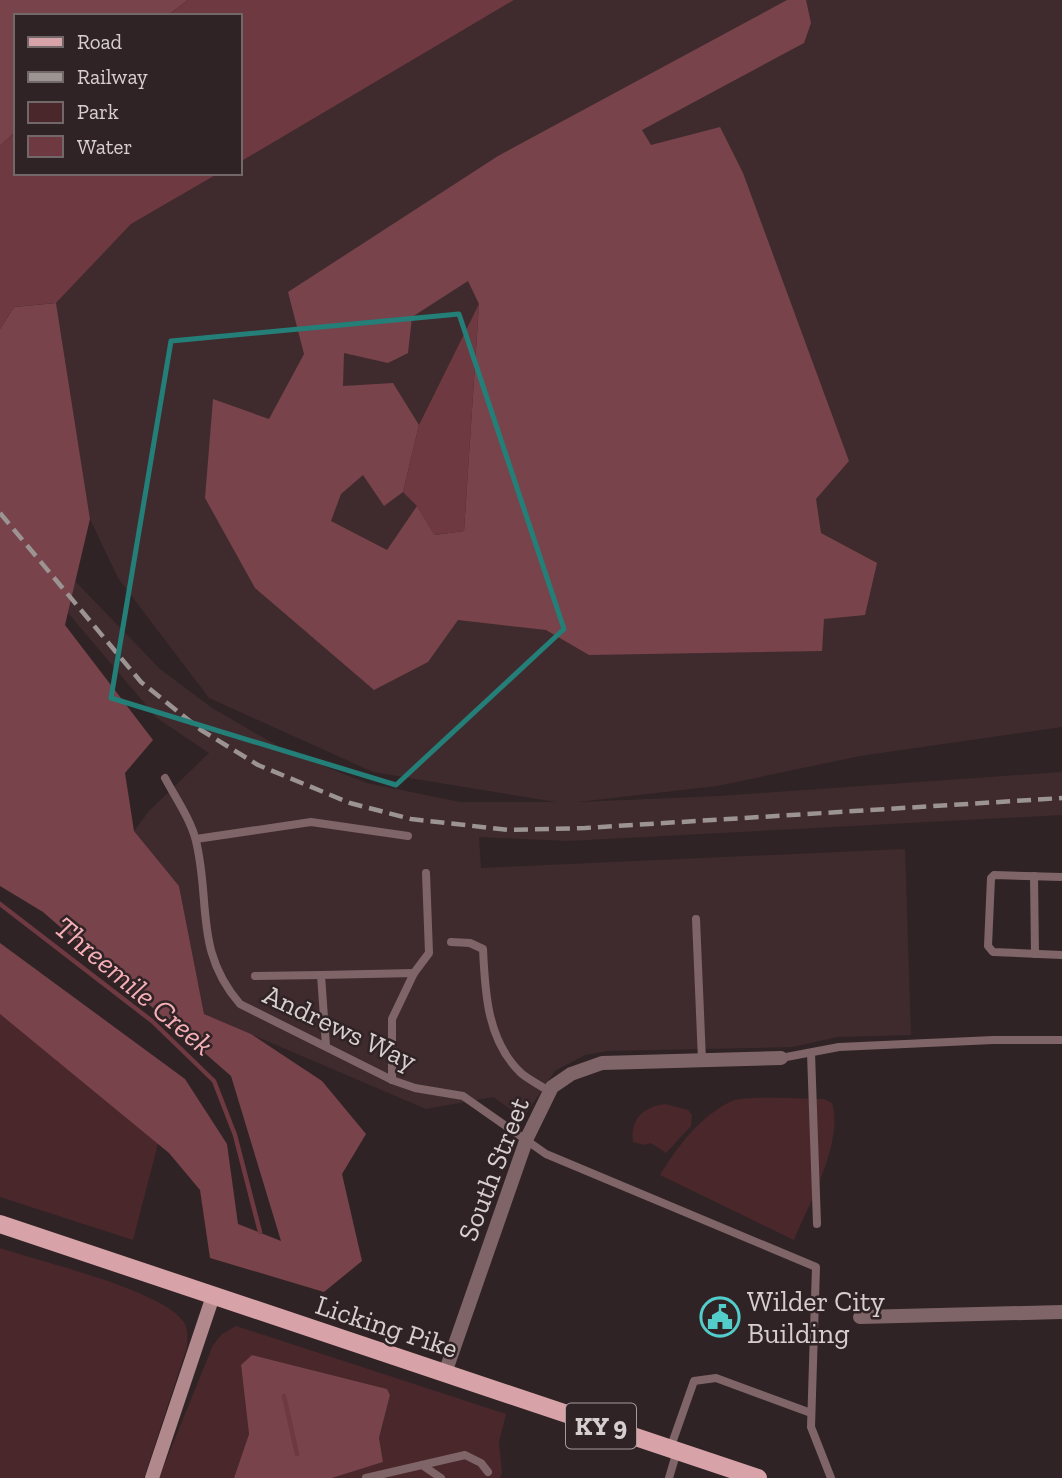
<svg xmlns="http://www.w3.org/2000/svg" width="1062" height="1478" font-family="'Zilla Slab',serif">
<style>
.built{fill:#3f2b2d}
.green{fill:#4a272b}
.forest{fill:#78434a;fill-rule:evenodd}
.water{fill:#6e3941}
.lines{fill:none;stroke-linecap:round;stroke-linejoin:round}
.stream{stroke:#6e3941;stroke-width:4.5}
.service{stroke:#7f6568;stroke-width:8}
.minor{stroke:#7f6568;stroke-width:14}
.secondary{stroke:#b1888c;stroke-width:14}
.primary{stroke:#d8a3a8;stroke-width:18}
.rail{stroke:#9c9393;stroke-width:4.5;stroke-dasharray:14 7;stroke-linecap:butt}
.marked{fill:none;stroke:#237f78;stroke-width:5;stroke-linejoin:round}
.labels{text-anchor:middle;stroke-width:5;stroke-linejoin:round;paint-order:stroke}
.shield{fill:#302325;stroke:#a59b9c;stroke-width:2}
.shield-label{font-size:26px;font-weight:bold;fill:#d7cfcf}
.street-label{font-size:28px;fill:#d7cfcf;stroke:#302325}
.poi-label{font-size:28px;fill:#d7cfcf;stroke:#302325;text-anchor:start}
.water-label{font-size:30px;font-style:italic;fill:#f6afb7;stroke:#302325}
</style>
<rect width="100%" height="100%" fill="#302325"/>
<path class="built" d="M514 0H1062V727L860 756 717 786 578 802 719 796 1062 772V815L568 841 479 837 481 868 905 849 911 1035 837 1037 793 1047 608 1051 585 1055 555 1071 525 1115 520 1116 493 1097 426 1109 204 1014 179 886 134 831 149 811 209 753 157 718 68 613 75 581 160 669 212 708 290 753 367 783 460 802H556L373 772 209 698 118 578 90 519 56 303 131 224 219 173H240V162Z"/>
<g class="green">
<path d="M0 1013 160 1136 133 1240 0 1197Z"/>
<path d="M824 1099 832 1103C844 1141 809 1204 794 1240L660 1175C677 1147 701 1115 732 1101 745 1095 806 1099 824 1099Z"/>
<path d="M665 1104 688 1110 692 1115 691 1126 666 1153 651 1143 645 1145 633 1142C630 1118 644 1107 665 1104Z"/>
<path d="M0 1248C41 1262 159 1289 183 1321 189 1329 187 1338 187 1347L144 1478H0Z"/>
<path d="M236 1326 506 1414 499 1442 502 1473 500 1478H332L383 1462 379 1438 390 1395 387 1389 252 1355 241 1366 249 1434 234 1478H159L213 1345 222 1334Z"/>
</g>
<g class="forest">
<path d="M0 0H188L167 16H16V131L0 146Z"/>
<path d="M787 0H806L811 23 804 43 642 130 651 145 720 127 743 173 849 461 816 499 821 533 877 563 865 615 824 619 822 651 589 655 546 630 458 620 428 662 374 690 255 588 205 498 213 399 269 419 304 354 288 292 498 156ZM468 281 479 304 464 531 435 535 417 506 387 550 331 521 341 494 363 475 384 506 403 492 419 425 393 383 343 386 344 353 388 363 408 353 412 317Z"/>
<path d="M56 303 90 519 65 625 153 740 125 773 134 831 179 886 204 1014 251 1034 322 1081 366 1134 342 1174 362 1261 324 1292 210 1258 200 1190 169 1153 0 1014V943L185 1079 227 1144 238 1224 281 1241 231 1076 43 912 0 886V329L14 307Z"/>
<path d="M252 1355 387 1389 390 1395 379 1438 383 1462 332 1478H234L249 1434 241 1365Z"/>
</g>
<g class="water">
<path d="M188 0H514L240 162V16H167Z"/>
<path d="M16 131V173H219L131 224 56 303 14 307 0 329V146Z"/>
<path d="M479 304 464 531 434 535 417 506 403 492 419 425Z"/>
</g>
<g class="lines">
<g class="stream">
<path d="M0 904 152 1021 214 1081 235 1135 260 1232"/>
<path d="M284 1396 297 1454"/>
</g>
<g class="service">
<path d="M165 778C175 797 191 820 196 841 211 903 194 951 240 1004L392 1080 415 1088 463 1096 546 1154 816 1267 811 1427 831 1478"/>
<path d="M196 839 311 822 408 836"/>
<path d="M1034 876 1035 954"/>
<path d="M1062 877 994 875 991 878 988 946 993 952 1062 955"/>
<path d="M696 919 702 1060"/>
<path d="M451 942 470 943 483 949C485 992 487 1041 521 1073 529 1080 540 1085 549 1091"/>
<path d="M414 973 429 953 426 873"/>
<path d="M255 976 321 975"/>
<path d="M326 1046 321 975 414 973 392 1019V1080"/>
<path d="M811 1053 817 1224"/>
<path d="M781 1058 839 1047 993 1040H1062"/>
<path d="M670 1449 694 1381 716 1378 811 1413"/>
<path d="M422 1465 441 1478"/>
<path d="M366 1478 465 1455 481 1463 488 1472"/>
<path d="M669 1478 677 1451"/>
</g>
<g class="minor">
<path d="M860 1317 1062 1312"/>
<path d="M445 1373 527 1138 552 1087 571 1074 602 1063 781 1058"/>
</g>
<path class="secondary" d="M152 1478 213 1296"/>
<path class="primary" d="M0 1224 758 1478"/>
<path class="rail" d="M0 513 141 682 201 730 258 765 350 803 411 819 509 830 585 828 1062 798"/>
</g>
<path class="marked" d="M459 314 564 629 396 785 111 698 171 341Z"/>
<defs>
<g id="civic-ring" transform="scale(2.0125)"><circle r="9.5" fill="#302325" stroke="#53cdc9" stroke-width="1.5"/><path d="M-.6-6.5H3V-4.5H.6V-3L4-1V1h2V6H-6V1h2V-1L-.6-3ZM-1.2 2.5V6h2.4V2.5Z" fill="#53cdc9"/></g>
</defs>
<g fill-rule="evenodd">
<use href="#civic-ring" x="720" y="1317"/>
</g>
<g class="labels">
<rect class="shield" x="566" y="1403.5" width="70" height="45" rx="5"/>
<g class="shield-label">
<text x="601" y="1435">KY 9</text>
</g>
<g class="street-label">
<text transform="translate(340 1027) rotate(25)" y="10">Andrews Way</text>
<text transform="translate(493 1169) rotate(-69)" y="10">South Street</text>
<text transform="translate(387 1326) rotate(18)" y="10">Licking Pike</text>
</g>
<g class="poi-label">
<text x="747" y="1311">Wilder City<tspan x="747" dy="32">Building</tspan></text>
</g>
<g class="water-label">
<text transform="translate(134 986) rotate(40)" y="10">Threemile Creek</text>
</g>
</g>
<rect x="14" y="14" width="228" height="161" fill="#302325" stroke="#736869" stroke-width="2"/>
<rect x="28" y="37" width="35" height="10" fill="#d8a3a8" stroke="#736869" stroke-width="2"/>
<text x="77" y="49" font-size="21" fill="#d7cfcf">Road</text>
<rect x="28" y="72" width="35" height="10" fill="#9c9393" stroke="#736869" stroke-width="2"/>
<text x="77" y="84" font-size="21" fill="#d7cfcf">Railway</text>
<rect x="28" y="102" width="35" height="21" fill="#4a272b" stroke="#736869" stroke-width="2"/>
<text x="77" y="119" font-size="21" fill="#d7cfcf">Park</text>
<rect x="28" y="136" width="35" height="21" fill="#6e3941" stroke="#736869" stroke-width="2"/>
<text x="77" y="154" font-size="21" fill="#d7cfcf">Water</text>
</svg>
